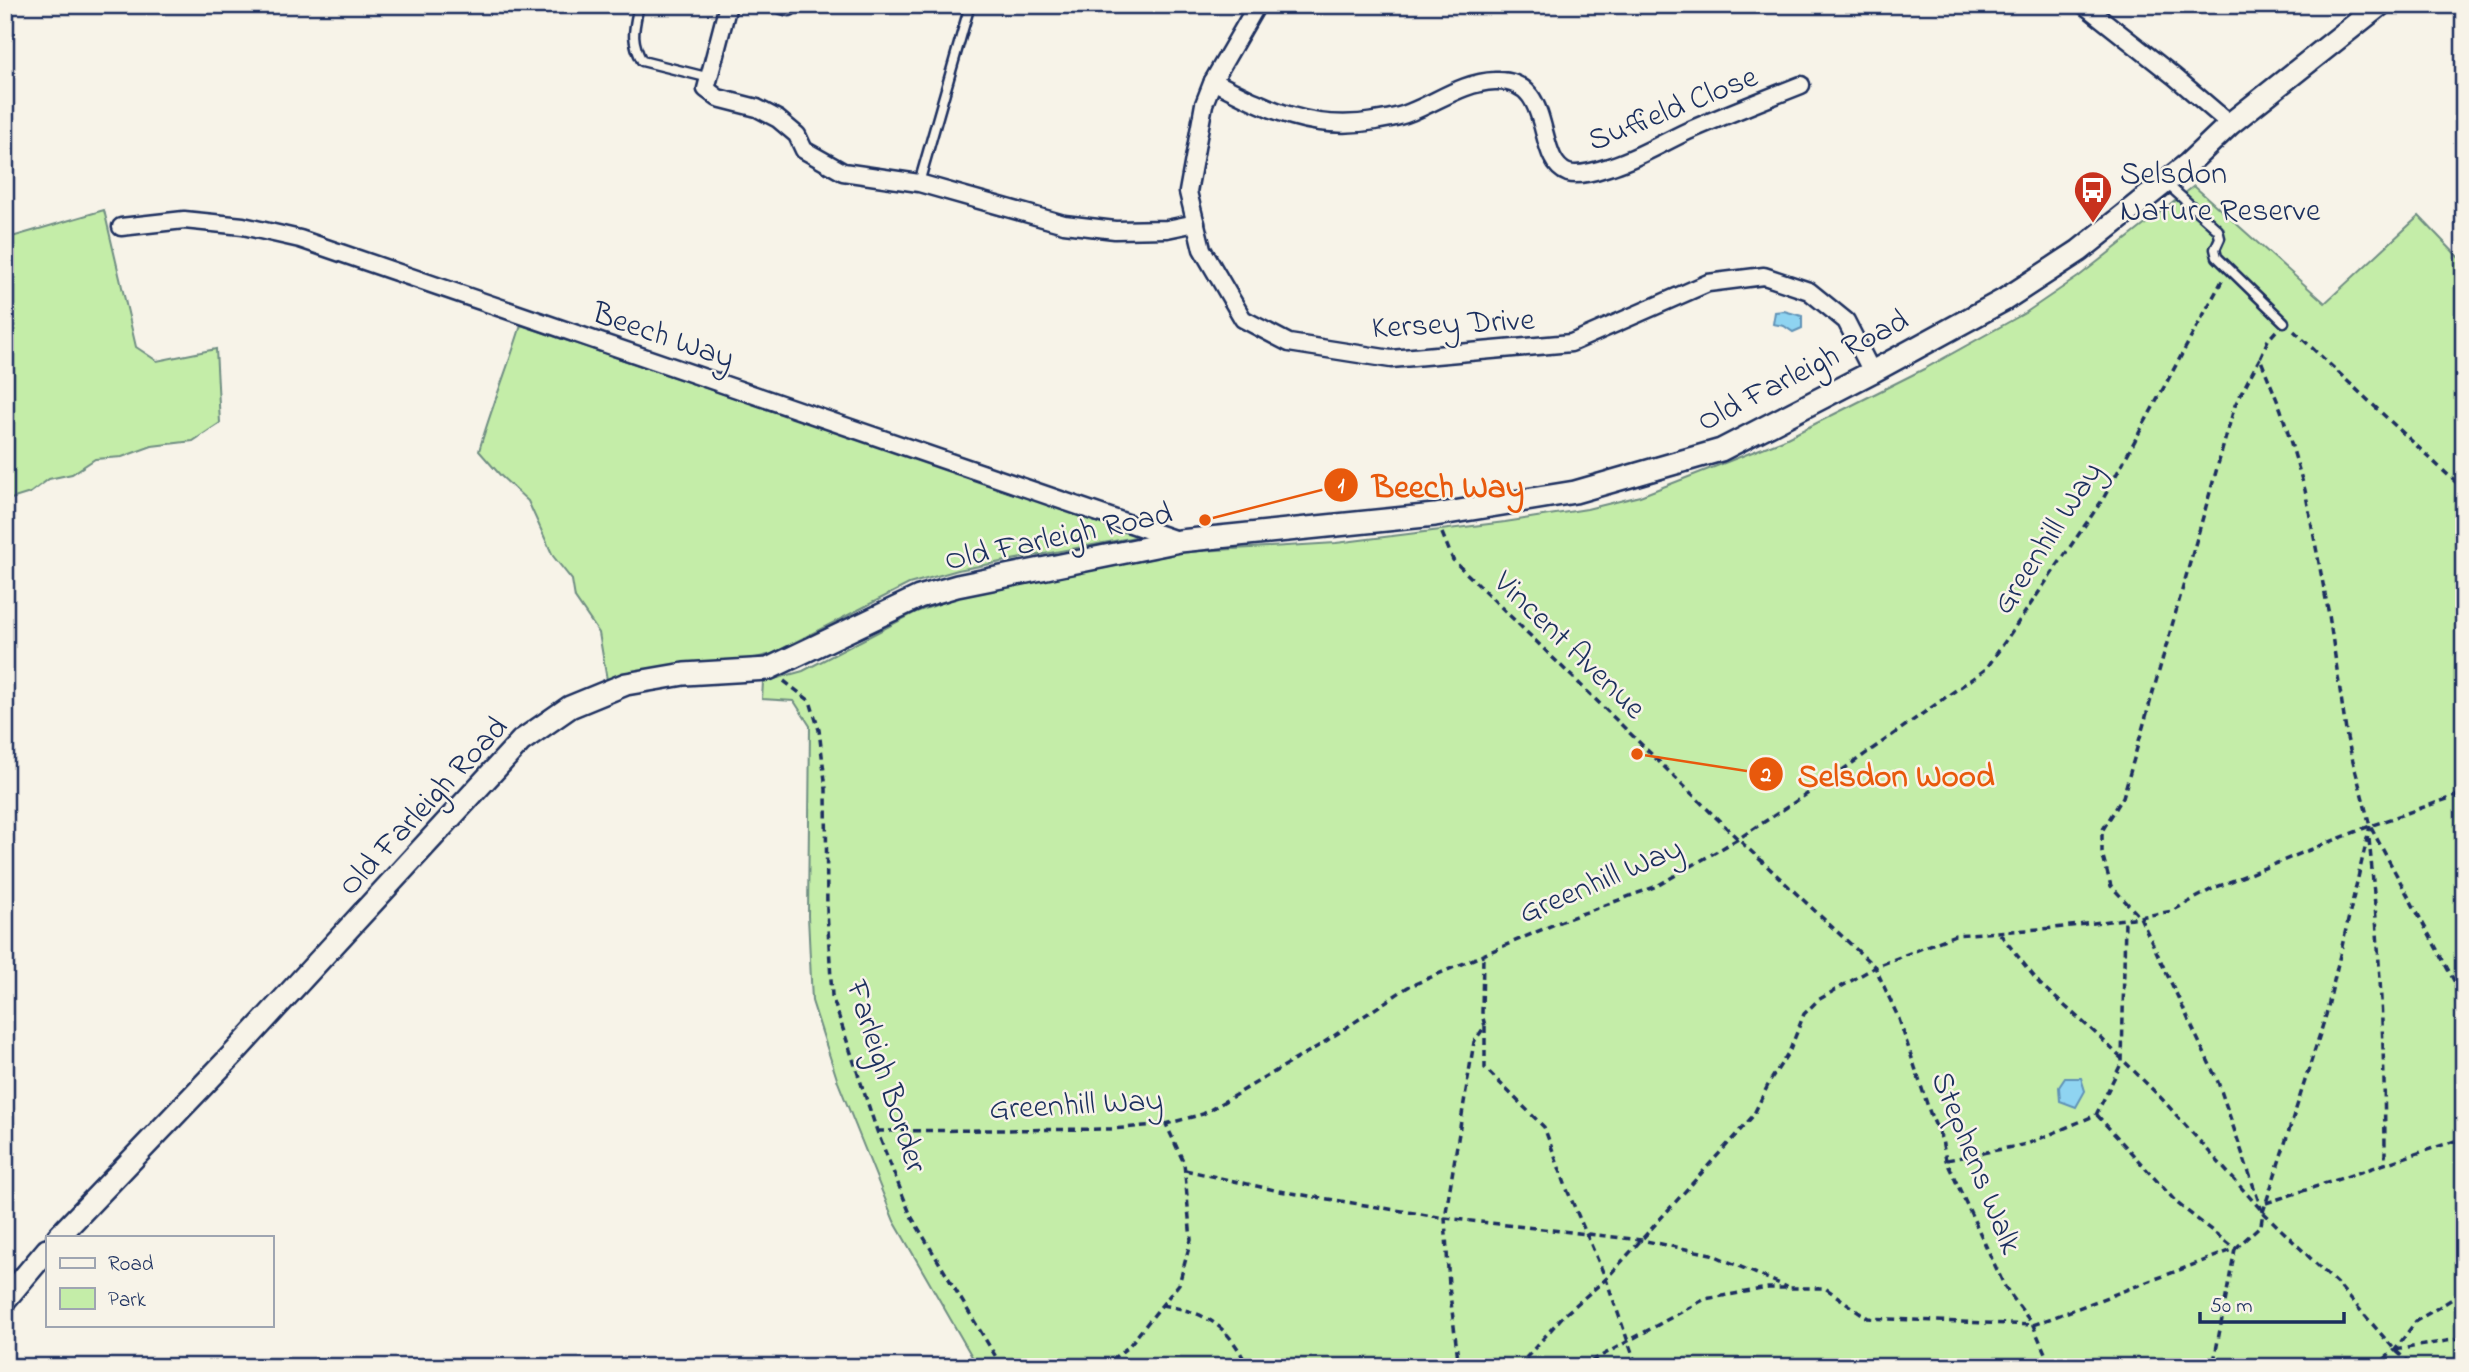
<svg xmlns="http://www.w3.org/2000/svg" width="2469" height="1372" font-family="'Indie Flower',sans-serif">
<style>
.green{fill:#c4eda8;stroke:#708e83;stroke-width:2}
.water{fill:#8fd4f1;stroke:#6192b6;stroke-width:2}
.lines{fill:none;stroke-linecap:round;stroke-linejoin:round}
.lane-casing{stroke:#1b2f5e;stroke-width:13}
.street-casing{stroke:#1b2f5e;stroke-width:21}
.secondary-casing{stroke:#1b2f5e;stroke-width:26}
.path{stroke:#1b2f5e;stroke-width:3.5;stroke-dasharray:7 5;stroke-linecap:butt}
.lane{stroke:#f7f3e8;stroke-width:8}
.street{stroke:#f7f3e8;stroke-width:16}
.secondary{stroke:#f7f3e8;stroke-width:21}
.labels{text-anchor:middle;stroke-width:5;stroke-linejoin:round;paint-order:stroke}
.street-label{font-size:32px;fill:#1b2f5e;stroke:#f7f3e8}
.poi-label{font-size:32px;fill:#1b2f5e;stroke:#f7f3e8;text-anchor:start}
.leader{fill:none;stroke:#e8590c;stroke-width:2.5}
.callout-dot{fill:#e8590c;stroke:#f7f3e8;stroke-width:2.5}
.mark-label{font-size:21px;text-anchor:middle;font-weight:bold;fill:#fff}
.callout-label{font-size:33px;text-anchor:middle;font-weight:bold;fill:#e8590c;stroke:#f7f3e8;stroke-width:5;stroke-linejoin:round;paint-order:stroke}
</style>
<rect width="100%" height="100%" fill="#f7f3e8"/>
<filter id="ink" filterUnits="userSpaceOnUse"><feTurbulence type="fractalNoise" baseFrequency=".0143" numOctaves="2"/><feDisplacementMap in="SourceGraphic" scale="14" xChannelSelector="R" yChannelSelector="G"/><feConvolveMatrix kernelMatrix="1 2 1 2 8 2 1 2 1" color-interpolation-filters="sRGB"/></filter>
<g filter="url(#ink)">
<g class="green">
<path d="M2194 186 2325 303 2419 216 2464 263V1367H978L894 1221 838 1082 812 1001 808 916 810 726 794 701 762 699 763 682 803 671 916 612 959 597 1184 552 1336 543 1505 522 1587 509 1640 496 1783 440 1924 369 2025 313 2078 277Z"/>
<path d="M104 210 136 347 157 361 216 349 220 423 193 441 152 446 122 457 95 459 72 474 49 479 30 493 5 501V239Z"/>
<path d="M521 325 1141 536 958 570 909 584 772 654 735 663 654 670 607 680 599 633 575 598 572 580 553 556 528 501 501 476 479 451C491 408 508 368 521 325Z"/>
</g>
<g class="water">
<path d="M1784 311 1802 316V328L1793 332 1784 326 1773 324 1775 312Z"/>
<path d="M2065 1078H2081L2085 1091 2076 1107 2060 1101 2059 1087Z"/>
</g>
<g class="lines">
<g class="lane-casing">
<g id="lane">
<path d="M639 5C634 29 630 39 642 61L710 78"/>
<path d="M919 183 970 5"/>
<path d="M2167 184 2218 230 2220 238 2215 249 2217 257 2284 322"/>
</g>
</g>
<g class="street-casing">
<g id="street">
<path d="M728 5 706 89 718 98 757 108 778 119 797 135 804 150 843 172 919 183 1064 224 1115 230 1167 229 1196 223"/>
<path d="M782 5 789 7"/>
<path d="M1257 5 1213 81 1204 104 1188 192 1202 249 1243 319 1289 343 1391 359 1571 343 1708 283 1764 276 1809 291 1846 321 1872 372"/>
<path d="M2084 5 2175 77 2230 124"/>
<path d="M1213 81C1268 109 1311 132 1375 121 1387 119 1400 117 1411 112 1439 101 1464 82 1495 81 1556 78 1533 160 1568 173 1581 177 1602 169 1615 165 1640 157 1664 142 1688 131 1725 115 1763 100 1801 85"/>
<path d="M121 227 184 220 243 226 300 239 1180 541"/>
</g>
</g>
<g class="secondary-casing">
<g id="secondary">
<path d="M58 1237 236 1051 521 741 570 707 626 684 684 674 768 669 919 597 957 586 1180 541 1435 515 1575 492 1721 450 1872 372 2004 300 2079 251 2188 164 2230 124 2380 5"/>
<path d="M5 1300 47 1250"/>
</g>
</g>
<g class="path">
<path d="M2276 331 2268 340 2260 358 2281 410 2305 490 2329 615 2347 738 2370 826 2464 999"/>
<path d="M2294 331 2464 490"/>
<path d="M2260 358 2235 405 2123 797 2102 831V853L2111 886 2140 917 2218 1082 2262 1211"/>
<path d="M1442 533 1453 560 1738 839 1875 967 1899 1019 1930 1113 1942 1140 1946 1160 2005 1287 2033 1325 2051 1367"/>
<path d="M784 681 810 701 819 730 826 789 827 911 832 996 877 1131 911 1216 1002 1367"/>
<path d="M2369 839C2380 948 2385 1056 2385 1165"/>
<path d="M2000 934 2040 984 2101 1038 2162 1099 2263 1212 2341 1288 2395 1350 2414 1367"/>
<path d="M1485 1026V1068L1544 1127 1568 1192 1606 1279 1637 1367"/>
<path d="M2097 1115 2177 1203 2235 1249 2213 1367"/>
<path d="M877 1131 1112 1129 1166 1124 1203 1114 1320 1045 1408 987 1562 921 1657 886 1738 839 1824 783 1986 669 2103 499 2223 279"/>
<path d="M1947 1160 2027 1144 2096 1115 2122 1062 2125 920"/>
<path d="M1185 1170 1279 1191 1445 1218 1641 1240 1711 1254 1787 1287"/>
<path d="M2266 1203 2464 1138"/>
<path d="M1162 1305C1207 1313 1227 1324 1248 1367"/>
<path d="M2395 1350 2464 1338"/>
<path d="M1102 1367 1128 1347 1179 1284 1191 1240 1184 1163 1166 1124"/>
<path d="M1459 1367 1449 1286 1445 1218 1474 1042 1485 1026 1482 1014 1483 955"/>
<path d="M1518 1367 1563 1316 1606 1279 1753 1116 1769 1083 1790 1050 1804 1014 1818 1000 1875 967 1955 935 2055 928 2140 917 2172 911 2214 888 2370 826 2464 793"/>
<path d="M1581 1367 1705 1299 1768 1288H1825L1868 1318 2033 1325 2235 1249 2261 1225 2263 1212 2326 1015 2370 826"/>
<path d="M2375 1367 2395 1350 2416 1321 2464 1292"/>
</g>
<use href="#lane" class="lane"/>
<use href="#street" class="street"/>
<use href="#secondary" class="secondary"/>
</g>
</g>
<defs>
<g id="bus-pin" transform="scale(2.0125)"><path d="M0 17L-7.5 6A9.5 9.5 0 1 1 7.5 6Z" fill="#c8321e" stroke="#f7f3e8"/><path d="M-5-6H5V4H4V6H2V4H-2V6H-4V4H-5ZM-3.5-4V0h7V-4ZM-3.5 1.2v1.5H-2V1.2ZM2 1.2v1.5H3.5V1.2Z" fill="#fff"/></g>
</defs>
<g fill-rule="evenodd">
<use href="#bus-pin" x="2093" y="190"/>
</g>
<g class="labels">
<g class="street-label">
<text transform="translate(1672 107) rotate(-22)" y="11">Suffield Close</text>
<text transform="translate(1453 322) rotate(-3)" y="11">Kersey Drive</text>
<text transform="translate(664 334) rotate(19)" y="11">Beech Way</text>
<text transform="translate(1802 369) rotate(-27)" y="11">Old Farleigh Road</text>
<text transform="translate(1058 535) rotate(-12)" y="11">Old Farleigh Road</text>
<text transform="translate(2046 537) rotate(-57)" y="11">Greenhill Way</text>
<text transform="translate(1571 644) rotate(44)" y="11">Vincent Avenue</text>
<text transform="translate(422 805) rotate(-47)" y="11">Old Farleigh Road</text>
<text transform="translate(1600 879) rotate(-23)" y="11">Greenhill Way</text>
<text transform="translate(888 1076) rotate(72)" y="11">Farleigh Border</text>
<text transform="translate(1076 1103) rotate(-3)" y="11">Greenhill Way</text>
<text transform="translate(1978 1162) rotate(68)" y="11">Stephens Walk</text>
</g>
<g class="poi-label">
<text x="2120" y="183">Selsdon<tspan x="2120" dy="37">Nature Reserve</tspan></text>
</g>
</g>
<path class="leader" d="M1205 520L1341 485M1637 754L1766 774"/>
<g class="callout-dot">
<circle cx="1205" cy="520" r="7"/>
<circle cx="1637" cy="754" r="7"/>
<circle cx="1341" cy="485" r="18"/>
<circle cx="1766" cy="774" r="18"/>
</g>
<g class="mark-label">
<text x="1341" y="492">1</text>
<text x="1766" y="781">2</text>
</g>
<g class="callout-label">
<text x="1448" y="497">Beech Way</text>
<text x="1896" y="786">Selsdon Wood</text>
</g>
<rect width="2469" height="1372" fill="none" stroke="#f7f3e8" stroke-width="28"/>
<rect x="14" y="14" width="2441" height="1344" fill="none" stroke="#1b2f5e" stroke-width="2.5" filter="url(#ink)"/>
<rect x="46" y="1236" width="228" height="91" fill="#f7f3e8" stroke="#9fa5b1" stroke-width="2"/>
<rect x="60" y="1258" width="35" height="10" fill="#f7f3e8" stroke="#9fa5b1" stroke-width="2"/>
<text x="108" y="1270" font-size="21" fill="#1b2f5e">Road</text>
<rect x="60" y="1288" width="35" height="21" fill="#c4eda8" stroke="#9fa5b1" stroke-width="2"/>
<text x="108" y="1306" font-size="21" fill="#1b2f5e">Park</text>
<path d="M2200 1312v10h144v-10" fill="none" stroke="#1b2f5e" stroke-width="3.5"/>
<text x="2210" y="1312" font-size="21" fill="#1b2f5e" stroke="#f7f3e8" stroke-width="5" paint-order="stroke">50 m</text>
</svg>
